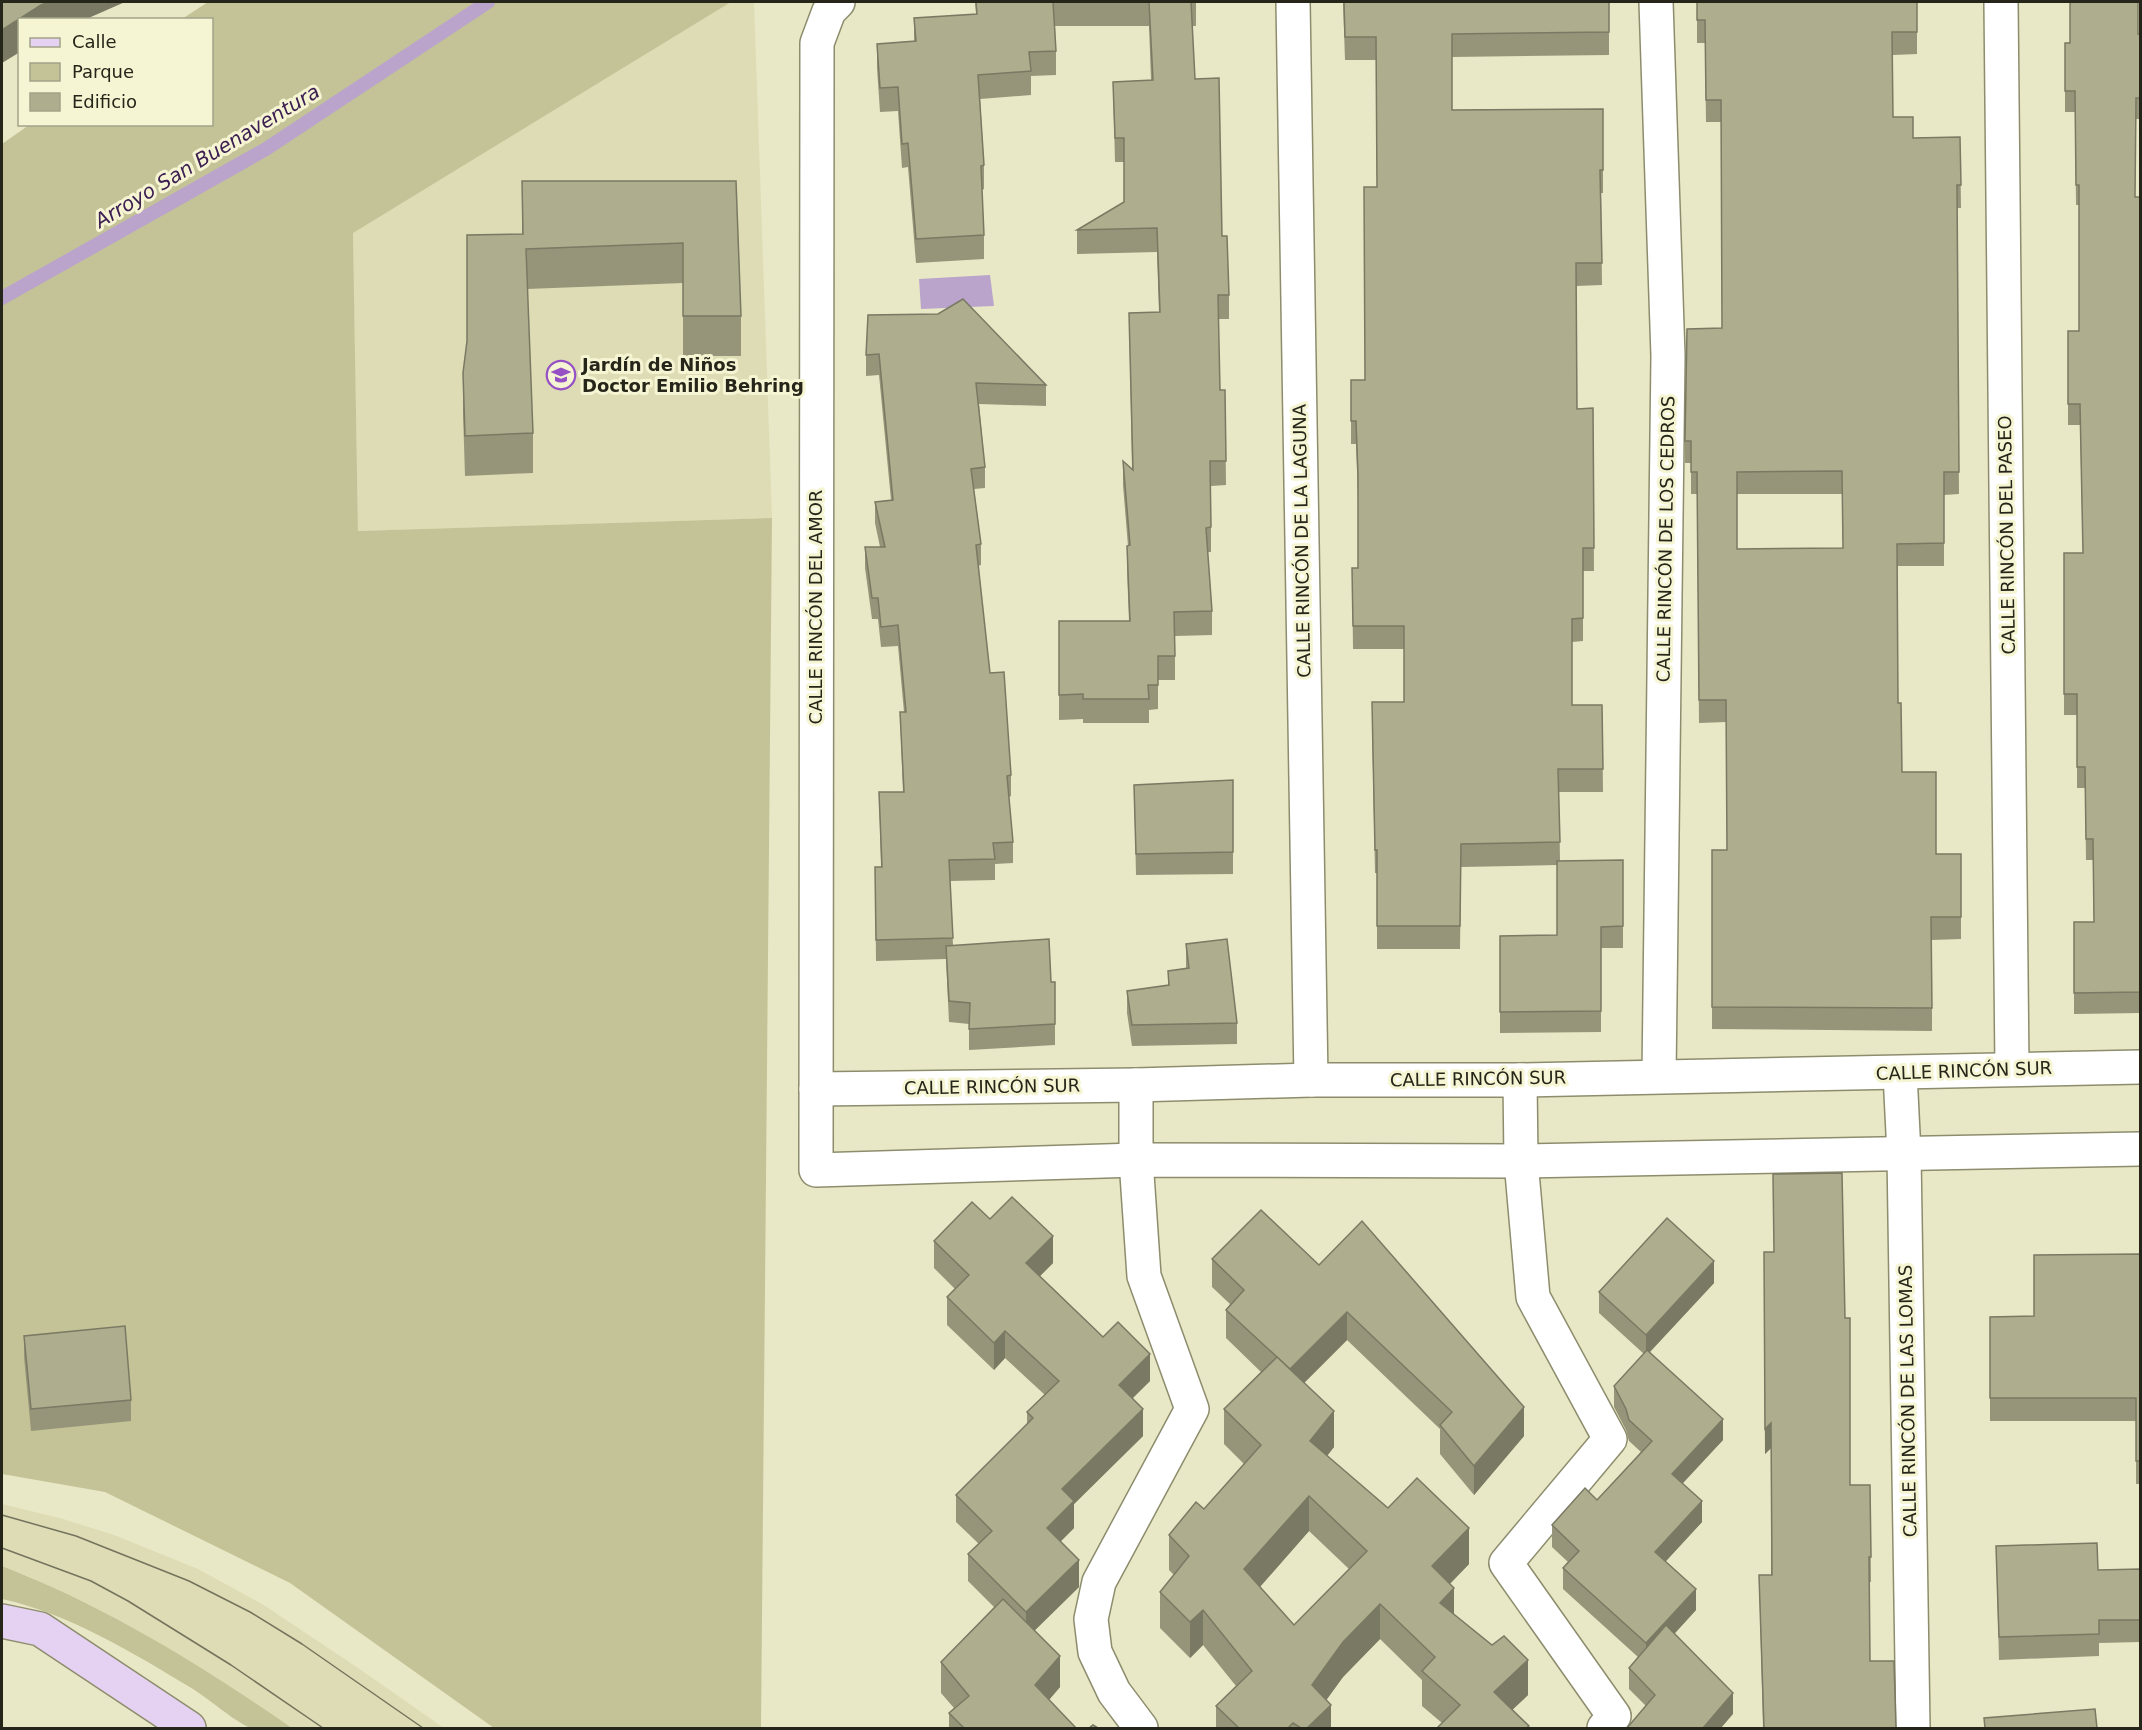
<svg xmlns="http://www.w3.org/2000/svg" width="2142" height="1730" font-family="'DejaVu Sans',sans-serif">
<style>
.built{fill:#dddcb4}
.green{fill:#c4c397}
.water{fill:#baa4cb}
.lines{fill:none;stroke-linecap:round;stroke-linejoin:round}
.stream{stroke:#baa4cb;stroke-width:14}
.street-casing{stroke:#8d8d6e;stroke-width:36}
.secondary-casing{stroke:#8d8d6e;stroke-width:36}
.street{stroke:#fff;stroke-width:33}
.secondary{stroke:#e5d2f2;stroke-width:33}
.tram{stroke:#73735e;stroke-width:1.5}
.wall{fill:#969579;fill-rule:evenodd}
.shaded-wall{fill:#7a7963}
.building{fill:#aead8d;stroke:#7a7963;stroke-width:1.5;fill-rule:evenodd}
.labels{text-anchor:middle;stroke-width:6;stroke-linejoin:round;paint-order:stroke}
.poi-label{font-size:18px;font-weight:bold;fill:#262519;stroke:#f6f5d3;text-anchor:start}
.street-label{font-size:18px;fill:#262519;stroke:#f6f5d3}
.water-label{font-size:20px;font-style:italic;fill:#3d2052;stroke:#f6f5d3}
</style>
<rect width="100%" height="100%" fill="#e8e8c6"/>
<g class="built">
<path d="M731 2H754L772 518 358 531 353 232Z"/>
<path d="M2 1504 63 1519 114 1535 198 1569 262 1604 361 1670 444 1728H292L213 1675 94 1608 30 1577 2 1566Z"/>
</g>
<g class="green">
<path d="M208 2H731L353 233 358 531 772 518 761 1728H494L290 1583 105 1492 2 1474V144L29 125 212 124V20L182 19Z"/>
<path d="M2 1566C105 1606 201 1665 292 1728 281 1729 259 1730 250 1728 233 1720 210 1700 193 1689 133 1653 70 1614 2 1599Z"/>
</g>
<path class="water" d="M990 275 994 306 921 309 919 279Z"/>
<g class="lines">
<path class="stream" d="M2 298 266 149 488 2"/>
<g class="street-casing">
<g id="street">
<path d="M838 2 829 11 817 43 816 1170 1136 1160 1521 1161 2140 1149"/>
<path d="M1293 2 1311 1080"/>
<path d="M1656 2 1668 356 1659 1076"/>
<path d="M2001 2 2012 1069"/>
<path d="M1900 1073 1904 1154 1913 1728"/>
<path d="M1520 1080 1521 1161 1533 1297 1610 1439 1506 1563 1614 1716 1604 1728"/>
<path d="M1136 1085V1160L1144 1276 1192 1409 1099 1582 1091 1619 1095 1652 1114 1692 1141 1728"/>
<path d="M816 1089 1136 1085 1311 1080H1520L2140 1067"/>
</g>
</g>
<g class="secondary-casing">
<path id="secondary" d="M2 1621 40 1629 189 1728"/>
</g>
<use href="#street" class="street"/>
<use href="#secondary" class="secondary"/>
<g class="tram">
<path d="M2 1515 76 1536 189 1581 250 1612 302 1644 423 1728"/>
<path d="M2 1548 91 1581 128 1601 231 1665 323 1728"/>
</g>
</g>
<g class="wall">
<path d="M975 2H1196V26H1192L1195 79 1222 236 1229 295V319H1218L1220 390H1225L1226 485 1211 486V552H1207L1212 611V635L1175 636V680H1158V709L1149 710V723H1083V719L1059 720V645L1129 621 1127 570V546H1128L1123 485V461L1132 469 1129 313 1159 312 1157 252 1077 254V230L1124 202V162H1115L1113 82 1151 80 1149 26H1055L1056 51V75L1031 76V95L980 99 984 165V189L982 190 984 235V259L916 263 908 167 902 168 898 111 880 112 877 68V44L914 41V18L976 14Z"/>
<path d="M1343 2H1609V55L1452 57V110L1603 109V193H1601L1602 285 1576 286 1577 409 1593 408 1594 571H1583V641L1572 642V705H1602L1603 792H1559L1560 861 1623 860V948H1601V1032L1500 1033V936L1557 935V865L1461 867 1460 949H1377V873H1375L1372 725 1404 702V649H1353L1352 568H1358V498L1356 444H1351V380H1365L1377 187 1376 60H1345Z"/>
<path d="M1697 2H1917V54L1893 55V117L1913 138 1960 137 1961 208H1957L1959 494 1944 495V566H1897L1898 703 1902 772 1936 854H1961V939L1932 940V1031L1712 1029V850H1727L1726 722 1699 723 1697 494H1691V463H1685V441L1722 328 1721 122H1706L1705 43H1697ZM1737 494H1842L1843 548 1737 549Z"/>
<path d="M2140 34V119H2136L2135 197H2140V1013L2074 1014V922H2094L2093 860H2086L2085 788H2077V715H2064V553H2083L2080 425H2068V331H2079V205H2076L2075 112H2065V43Z"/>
<path d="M522 181H736L741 316V356H683V283L527 289 533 433V473L465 476 463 413V373L522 234Z"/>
<path d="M868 315 1046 385V406L979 404 985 467V488L974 489 981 544V565L978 566 990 673 1011 775V796L1009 797 1013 842V863L995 864V880L950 881 953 945 1051 982H1055V1045L969 1050V1024L949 1022 946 959 876 961 875 867H881L879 792H903L900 712H904L898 646 881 647 878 619H872L865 568V547H880L875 523V502L891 500 879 375 866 376V355Z"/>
<path d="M1233 780V874L1136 875 1134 785Z"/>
<path d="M1186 944 1237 1023V1044L1132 1046 1127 1013V991L1168 986V971L1186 969Z"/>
<path d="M990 1219 1053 1263 1040 1276 1103 1337 1150 1381 1132 1398 1143 1436 1074 1504V1528L1061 1541 1079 1587 1034 1631 1060 1687 1049 1700 1076 1728H949V1713L954 1708 941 1693V1662L994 1607 968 1581V1554L979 1544 956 1522V1495L1027 1424V1412L1045 1395 1005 1358 994 1370 947 1325V1297L955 1289 934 1268V1241Z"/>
<path d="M2140 1254V1484H2136V1421H1990V1317L2034 1316Z"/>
<path d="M1212 1259 1319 1265 1524 1436 1474 1495 1440 1454V1429L1347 1340 1304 1383 1334 1447 1327 1456 1388 1508 1469 1564 1450 1584 1454 1615 1528 1695 1512 1710 1529 1728 1442 1723 1422 1706V1680L1380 1639 1343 1677 1326 1700 1331 1728H1216V1706L1236 1686 1203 1645 1190 1658 1160 1628V1592L1174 1575 1169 1570V1535L1204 1509 1244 1464 1224 1444V1409L1261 1372 1226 1338V1310L1230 1304 1212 1287ZM1309 1531 1349 1569 1294 1625 1260 1587Z"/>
<path d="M1714 1283 1650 1352 1723 1440 1682 1483 1702 1522 1665 1562 1696 1610 1674 1634 1733 1714 1646 1706 1629 1689V1668L1638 1657 1563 1589V1568L1568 1562 1552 1547V1525L1597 1500 1641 1452 1629 1441 1626 1430 1614 1407V1386L1644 1354 1599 1313V1292Z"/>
<path d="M1845 1318 1850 1485H1870L1871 1582H1869L1870 1661 1896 1728H1763L1759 1575H1771V1448L1765 1454 1764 1328Z"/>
<path d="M24 1336 131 1400V1421L31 1431 24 1357Z"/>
<path d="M1996 1546 2098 1570 2140 1569V1642L2099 1643V1656L1999 1660Z"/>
</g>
<g class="shaded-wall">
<path d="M49 2H125L84 20H20V52L2 63V30L41 5Z"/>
<path d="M1053 1236V1263L1026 1290V1263Z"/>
<path d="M1714 1261V1283L1646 1356V1335Z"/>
<path d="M1347 1312V1340L1289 1398V1370Z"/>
<path d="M1005 1331V1358L994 1370V1343Z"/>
<path d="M1150 1354V1381L1119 1412V1385Z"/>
<path d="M1524 1407V1436L1474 1495V1466Z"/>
<path d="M1143 1409V1436L1074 1504V1528L1047 1555V1528L1062 1489Z"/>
<path d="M1334 1411V1447L1310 1477V1441Z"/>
<path d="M1723 1419V1440L1672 1495V1474Z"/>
<path d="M1771 1423V1448L1765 1454V1429Z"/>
<path d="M1309 1496V1531L1244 1605V1569Z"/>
<path d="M1702 1501V1522L1655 1573V1552Z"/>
<path d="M1469 1528V1564L1432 1602V1566Z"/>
<path d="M1079 1560V1587L1026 1639V1612Z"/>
<path d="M1454 1588V1624L1440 1603Z"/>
<path d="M1696 1589V1610L1646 1665V1643Z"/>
<path d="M1380 1604V1639L1343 1677 1312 1720V1685L1343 1642Z"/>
<path d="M1203 1610V1645L1190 1658V1622Z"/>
<path d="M1060 1656V1687L1035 1716V1685Z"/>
<path d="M1528 1660V1695L1494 1727V1692Z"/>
<path d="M1733 1693V1714L1721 1728H1703Z"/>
<path d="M1331 1705V1728H1307Z"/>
</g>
<g class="building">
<path d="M2 2H49L41 5 2 30Z"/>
<path d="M976 2H1196H1191L1195 79 1219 78 1222 236H1227L1229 295H1218L1220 390H1225L1226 461H1210L1211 527 1206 528 1212 611 1174 612 1175 656H1158V685H1148L1149 699H1083V694L1059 695V621H1130L1127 546 1130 545 1123 461 1133 470 1129 313 1160 312 1157 228 1077 230 1124 202V138H1115L1113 82 1153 80 1149 2H1053L1056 51 1029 52 1031 71 978 75 984 165 981 166 984 235 916 239 908 143 902 144 898 87 880 88 877 44 916 41 914 18 977 14Z"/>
<path d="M1344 2H1609V32L1452 34V110L1603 109V170H1600L1602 263H1576L1577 409 1593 408 1594 548H1583V618L1572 619V705H1602L1603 769H1558L1560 842 1461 844 1460 926H1377V850H1375L1372 702H1404V626H1353L1352 568H1358V475L1356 421H1351V380H1365L1364 187H1377L1376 37H1345Z"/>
<path d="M1697 2H1917V32H1892L1893 117H1913V138L1960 137 1961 185H1957L1959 472H1944V543L1897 544 1898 703H1901L1902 772H1936V854H1961V917H1931L1932 1008 1712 1007V850H1727L1726 700H1699L1697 472H1691V441H1685L1687 329 1722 328 1721 100H1706L1705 20H1697ZM1842 471 1843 548 1737 549V472Z"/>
<path d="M2070 2H2138V34H2140V98H2136L2135 197H2140V992L2074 993V922H2094L2093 839H2086L2085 767H2077V694H2064V553H2083L2080 404H2068V331H2079V185H2076L2075 91H2065V43H2070Z"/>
<path d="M522 181H736L741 316H683V243L526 249 533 433 465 436 463 373 467 341V235L523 234Z"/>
<path d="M963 299 1046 385 976 383 985 467 971 469 981 544 976 545 990 673 1004 672 1011 775 1007 776 1013 842 993 843 995 859 949 860 953 938 876 940 875 867H882L879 792H904L900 712H906L898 625 881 627 878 598H872L865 547H885L875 502 893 500 879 354 866 355 868 315 938 314Z"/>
<path d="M1233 780V852L1136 854 1134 785Z"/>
<path d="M1623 860V926L1601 927V1011L1500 1012V936L1557 935V861Z"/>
<path d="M1049 939 1051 982H1055V1024L969 1029 970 1003 949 1001 946 946Z"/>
<path d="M1227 939 1237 1023 1132 1025 1127 991 1169 985 1168 971 1189 968 1186 944Z"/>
<path d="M1842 1173 1845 1318H1850V1485H1870L1871 1557H1869L1870 1661H1894L1896 1728H1764L1759 1575H1772L1771 1423 1765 1429 1764 1252H1774L1773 1174Z"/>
<path d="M1012 1197 1053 1236 1026 1263 1103 1337 1118 1322 1150 1354 1119 1385 1143 1409 1062 1489 1074 1501 1047 1528 1079 1560 1026 1612 968 1554 992 1531 956 1495 1033 1418 1027 1412 1059 1381 1005 1331 994 1343 947 1297 969 1275 934 1241 972 1202 990 1219Z"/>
<path d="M1261 1210 1319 1265 1362 1221 1524 1407 1474 1466 1440 1425 1452 1412 1347 1312 1290 1369 1226 1310 1244 1290 1212 1259Z"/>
<path d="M1667 1218 1714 1261 1646 1335 1599 1292Z"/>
<path d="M2140 1254V1461H2136V1398H1990V1317L2034 1316V1255Z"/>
<path d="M125 1326 131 1400 31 1409 24 1336Z"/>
<path d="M1647 1350 1723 1419 1672 1474 1702 1501 1655 1552 1696 1589 1646 1643 1563 1568 1579 1551 1552 1525 1585 1488 1597 1500 1652 1441 1629 1420 1626 1409 1614 1386Z"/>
<path d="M1277 1357 1334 1411 1310 1441 1388 1508 1417 1478 1469 1528 1432 1566 1454 1588 1440 1603 1492 1645 1504 1636 1528 1660 1494 1692 1529 1726 1526 1728H1437L1460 1705 1422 1671 1435 1657 1380 1604 1343 1642 1312 1685 1331 1705 1307 1728H1301L1293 1723 1288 1728H1239L1216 1706 1252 1671 1203 1610 1190 1622 1160 1592 1189 1556 1169 1535 1196 1502 1204 1509 1261 1445 1224 1409ZM1309 1496 1367 1551 1294 1625 1244 1569Z"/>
<path d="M2097 1543 2098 1570 2140 1569V1620H2099V1634L1999 1637 1996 1546Z"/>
<path d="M1003 1599 1060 1656 1035 1685 1076 1728H964L949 1713 969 1696 941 1662Z"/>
<path d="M1666 1625 1733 1693 1703 1728H1627L1655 1695 1629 1668Z"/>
<path d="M2095 1709 2097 1728H1985L1984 1718Z"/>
<path d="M1093 1725 1098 1728H1089Z"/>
</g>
<defs>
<g id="school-ring" transform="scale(1.5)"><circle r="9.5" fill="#f6f5d3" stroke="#9651c5" stroke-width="1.5"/><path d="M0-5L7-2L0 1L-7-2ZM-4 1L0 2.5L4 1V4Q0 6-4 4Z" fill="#9651c5"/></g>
</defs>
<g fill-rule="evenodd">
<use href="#school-ring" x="561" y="375"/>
</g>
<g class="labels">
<g class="poi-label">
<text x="582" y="371">Jardín de Niños<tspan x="582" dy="21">Doctor Emilio Behring</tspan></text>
</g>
<g class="street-label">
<text transform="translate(2007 535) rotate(-91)" y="6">CALLE RINCÓN DEL PASEO</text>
<text transform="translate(1666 539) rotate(-89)" y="6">CALLE RINCÓN DE LOS CEDROS</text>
<text transform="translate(1302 541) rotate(-91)" y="6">CALLE RINCÓN DE LA LAGUNA</text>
<text transform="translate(816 607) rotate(-90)" y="6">CALLE RINCÓN DEL AMOR</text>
<text transform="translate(1964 1071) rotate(-2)" y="6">CALLE RINCÓN SUR</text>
<text transform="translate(1478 1079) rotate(-1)" y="6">CALLE RINCÓN SUR</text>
<text transform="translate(992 1087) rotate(-1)" y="6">CALLE RINCÓN SUR</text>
<text transform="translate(1908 1401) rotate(-91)" y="6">CALLE RINCÓN DE LAS LOMAS</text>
</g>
<g class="water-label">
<text transform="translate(207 156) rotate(-31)" y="7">Arroyo San Buenaventura</text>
</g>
</g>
<rect width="2142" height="1730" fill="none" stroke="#262519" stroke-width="6"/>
<rect x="18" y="18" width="195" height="108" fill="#f6f5d3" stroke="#a3a289" stroke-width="1.5"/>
<rect x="30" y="38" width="30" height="9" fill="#e5d2f2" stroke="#a3a289" stroke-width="1.5"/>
<text x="72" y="48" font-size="18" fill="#262519">Calle</text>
<rect x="30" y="63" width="30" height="18" fill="#c4c397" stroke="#a3a289" stroke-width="1.5"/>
<text x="72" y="78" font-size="18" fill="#262519">Parque</text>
<rect x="30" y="93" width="30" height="18" fill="#aead8d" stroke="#a3a289" stroke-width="1.5"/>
<text x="72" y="108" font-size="18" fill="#262519">Edificio</text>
</svg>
